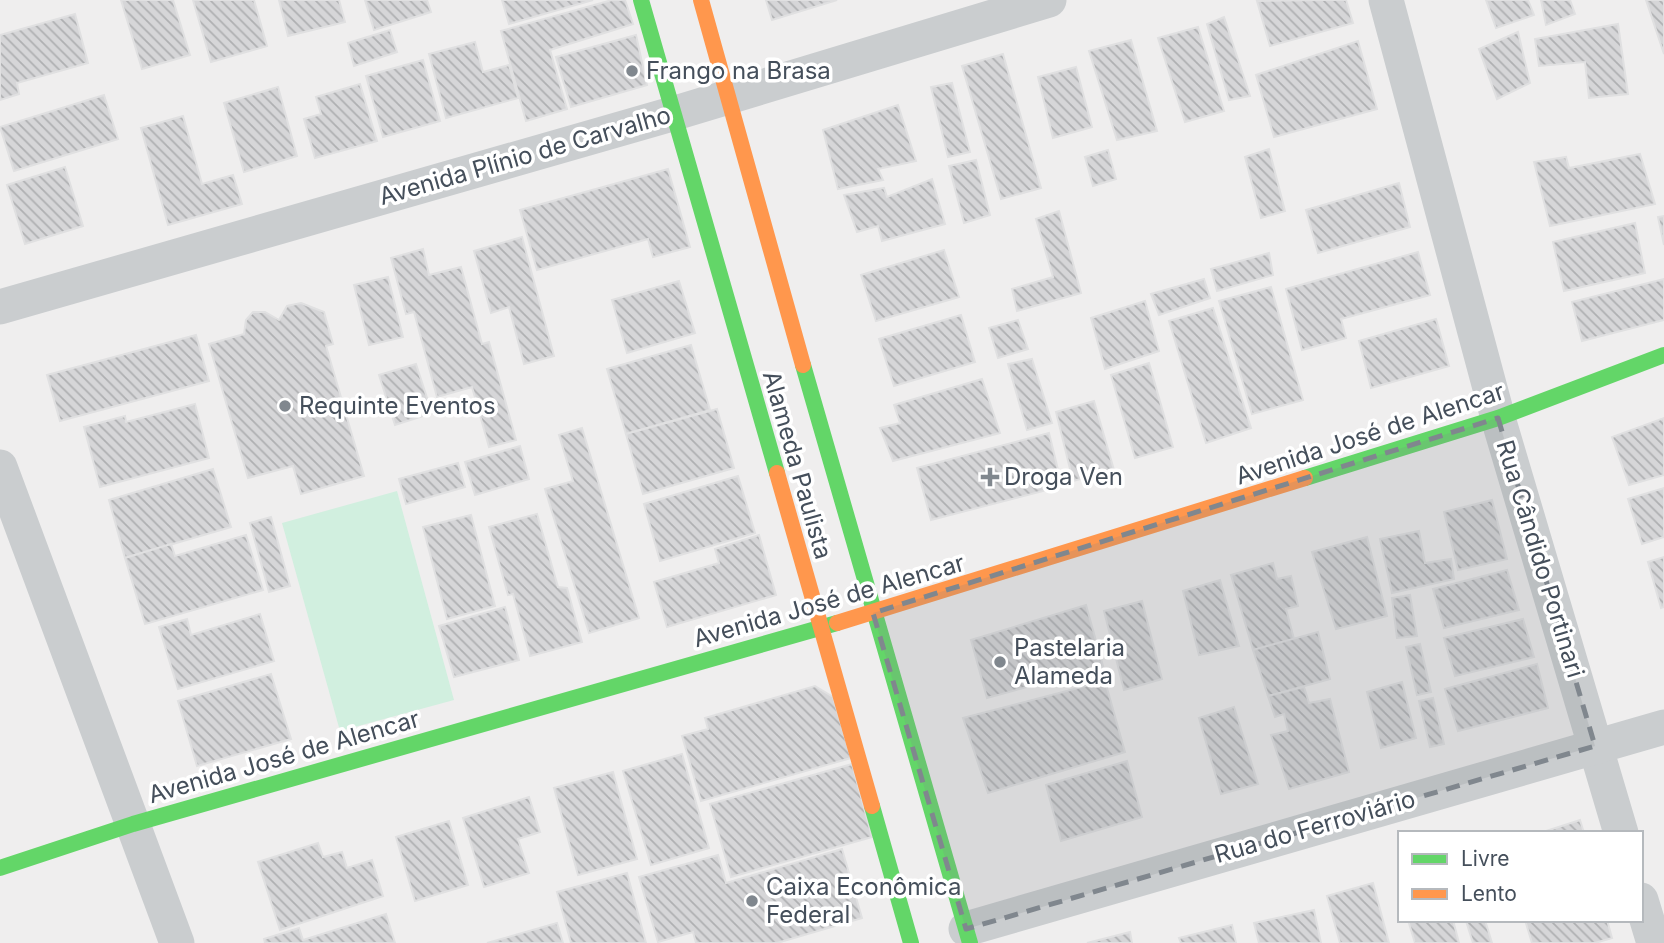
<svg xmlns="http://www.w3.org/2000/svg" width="1664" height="943" font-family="Inter,sans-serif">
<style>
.grass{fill:#d1efdf}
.building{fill:url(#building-back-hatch);stroke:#e0e0e1;stroke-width:2}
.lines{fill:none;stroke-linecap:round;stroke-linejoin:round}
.street{stroke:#cacdcf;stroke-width:35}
.fast{stroke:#63d668;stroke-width:16}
.slow{stroke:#ff974d;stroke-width:16}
.marked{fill:#80878e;fill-opacity:0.2;stroke:#80878e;stroke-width:5;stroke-dasharray:14 9;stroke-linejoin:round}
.poi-dot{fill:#80878e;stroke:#fff;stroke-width:2.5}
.labels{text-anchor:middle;stroke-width:7;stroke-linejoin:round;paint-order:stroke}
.poi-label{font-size:24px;fill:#454f5b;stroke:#fff;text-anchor:start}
.street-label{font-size:24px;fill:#454f5b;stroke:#fff}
</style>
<defs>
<pattern id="building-back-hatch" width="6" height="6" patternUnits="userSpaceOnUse" patternTransform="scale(1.75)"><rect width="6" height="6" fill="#d6d6d8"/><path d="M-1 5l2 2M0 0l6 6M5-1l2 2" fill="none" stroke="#afb0b2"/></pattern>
</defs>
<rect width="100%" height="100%" fill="#efeeee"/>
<path class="grass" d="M397 491 454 700 340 731 282 523Z"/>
<g class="building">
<path d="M121 0H173L190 55 142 69Z"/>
<path d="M193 0H254L267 46 211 62Z"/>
<path d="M279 0H339L345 22 288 36Z"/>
<path d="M365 0H427L431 12 374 30Z"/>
<path d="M502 0H593L509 24Z"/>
<path d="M612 0H625L633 24 550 50 567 109 526 121 501 31Z"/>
<path d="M766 0H837L772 20Z"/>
<path d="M1326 0H1346L1353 23 1270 46 1257 1Z"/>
<path d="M1486 0H1528L1534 15 1496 28Z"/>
<path d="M1541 0H1570L1575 14 1546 25Z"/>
<path d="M1646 0H1664V54Z"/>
<path d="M75 14 88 63 17 83 19 94 0 100V35Z"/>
<path d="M1224 17 1250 96 1229 100 1207 24Z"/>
<path d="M1618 24 1628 94 1589 98 1585 62 1539 66 1535 39Z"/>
<path d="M1198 27 1224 111 1185 122 1158 38Z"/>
<path d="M390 30 397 52 354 66 348 43Z"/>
<path d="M1518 32 1530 83 1497 99 1479 49Z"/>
<path d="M636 35 647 85 571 107 556 57Z"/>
<path d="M1131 40 1157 131 1117 140 1089 51Z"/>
<path d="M1358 41 1377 109 1274 137 1256 75Z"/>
<path d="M475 42 483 72 509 65 518 98 446 118 429 54Z"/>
<path d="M1003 54 1041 188 1001 199 962 66Z"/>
<path d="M423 60 440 121 383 137 366 76Z"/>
<path d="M1076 67 1092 127 1053 138 1038 77Z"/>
<path d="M952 83 970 152 948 157 931 87Z"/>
<path d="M360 84 377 141 315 158 304 119 321 114 316 97Z"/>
<path d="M278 87 297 156 244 172 224 103Z"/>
<path d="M104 95 118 139 14 171 0 127Z"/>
<path d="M898 105 916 161 878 169 883 180 838 189 823 130Z"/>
<path d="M183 116 202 184 233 175 242 204 168 225 141 128Z"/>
<path d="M1269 149 1285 211 1261 218 1245 157Z"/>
<path d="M1108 150 1116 179 1093 186 1085 157Z"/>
<path d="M1640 154 1655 204 1550 226 1534 162 1566 157 1569 168Z"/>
<path d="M976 160 990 215 964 223 949 166Z"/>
<path d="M65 167 83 226 25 244 7 185Z"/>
<path d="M668 169 690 247 653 257 648 239 537 270 520 210Z"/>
<path d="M932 179 945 224 882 241 878 226 857 232 844 195 884 188 887 197Z"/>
<path d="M1399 183 1410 227 1318 253 1306 210Z"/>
<path d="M1059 211 1081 293 1017 311 1012 289 1053 277 1036 219Z"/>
<path d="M1664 216V245L1658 217Z"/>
<path d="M1635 223 1645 273 1564 291 1553 242Z"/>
<path d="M522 237 554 356 524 364 509 307 491 313 474 251Z"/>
<path d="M423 249 429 275 461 267 482 344 489 342 516 440 489 447 472 387 437 397 414 312 406 314 391 258Z"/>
<path d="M944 250 959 297 876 321 861 275Z"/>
<path d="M1418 252 1430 295 1341 319 1346 338 1302 350 1286 289Z"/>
<path d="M1269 253 1273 275 1217 291 1211 269Z"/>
<path d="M388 277 403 337 369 345 354 285Z"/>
<path d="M1204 279 1210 298 1159 315 1151 294Z"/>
<path d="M1664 279V320L1582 341 1572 302Z"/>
<path d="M679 281 695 333 627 353 612 300Z"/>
<path d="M1271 287 1303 400 1252 414 1219 301Z"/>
<path d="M1145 301 1159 351 1105 369 1091 318Z"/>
<path d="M301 303 324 312 333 344 326 346 364 476 301 494 293 466 248 478 209 344 244 334 246 320 253 312H265L279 320 287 306Z"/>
<path d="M1213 308 1251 428 1206 443 1169 321Z"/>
<path d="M961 315 975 362 894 386 879 339Z"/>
<path d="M1436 319 1449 366 1371 388 1359 341Z"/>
<path d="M1018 320 1028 349 998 358 989 328Z"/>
<path d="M196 335 209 381 60 421 47 375Z"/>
<path d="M691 345 710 410 626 434 607 369Z"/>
<path d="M1032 359 1052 423 1027 430 1008 364Z"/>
<path d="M1149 363 1173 447 1135 458 1111 375Z"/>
<path d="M416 364 432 413 395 425 379 375Z"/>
<path d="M982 379 1000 433 893 461 880 428 900 423 894 405Z"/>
<path d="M1094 401 1114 470 1073 481 1056 412Z"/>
<path d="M195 404 209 458 100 487 84 427 125 416 126 422Z"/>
<path d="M717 409 734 468 643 494 626 434Z"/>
<path d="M1664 418V475L1629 485 1612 437Z"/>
<path d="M582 428 639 618 589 633 545 489 573 481 559 435Z"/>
<path d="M1049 433 1062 486 931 520 917 468Z"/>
<path d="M520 446 529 479 475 495 465 462Z"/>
<path d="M458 463 465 487 406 504 399 479Z"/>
<path d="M213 469 231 527 125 558 109 500Z"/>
<path d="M738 476 755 533 660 561 644 504Z"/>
<path d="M1664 488V537L1642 544 1628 499Z"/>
<path d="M1492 500 1507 559 1458 570 1444 512Z"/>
<path d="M537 514 558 587 567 588 582 642 530 656 513 594 508 595 489 527Z"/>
<path d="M471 515 495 606 447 619 423 527Z"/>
<path d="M271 517 290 586 269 592 250 523Z"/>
<path d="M1419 531 1425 563 1451 559 1454 579 1392 593 1380 539Z"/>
<path d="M246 535 263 590 145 624 125 558 171 544 175 556Z"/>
<path d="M759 535 776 595 667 627 654 582 719 563 715 549Z"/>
<path d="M1367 537 1387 616 1336 629 1312 552Z"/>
<path d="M1664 557V607L1661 608 1648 562Z"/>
<path d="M1273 563 1277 579 1291 576 1298 606 1286 609 1294 639 1253 650 1231 575Z"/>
<path d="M1507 570 1519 610 1444 628 1433 589Z"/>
<path d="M1220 580 1239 646 1199 655 1183 591Z"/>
<path d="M1410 595 1417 636 1397 638 1392 598Z"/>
<path d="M1142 601 1162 679 1124 690 1104 611Z"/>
<path d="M1086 605 1103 666 987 698 971 640Z"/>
<path d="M505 607 519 660 454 677 439 626Z"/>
<path d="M260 614 274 661 178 689 159 627 187 619 191 635Z"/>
<path d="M1523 619 1534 657 1455 676 1444 638Z"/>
<path d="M1318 632 1330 679 1268 696 1253 650Z"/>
<path d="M1420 644 1431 692 1417 695 1406 647Z"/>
<path d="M1537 664 1548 708 1458 731 1445 689Z"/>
<path d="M271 674 291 739 197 766 178 701Z"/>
<path d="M1105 681 1125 752 988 793 963 718Z"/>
<path d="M1402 682 1416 738 1381 748 1367 692Z"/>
<path d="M815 686 833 697 851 758 701 801 682 736 708 729 705 718Z"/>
<path d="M1304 687 1309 703 1330 699 1349 772 1289 789 1271 735 1288 731 1284 714 1275 717 1268 696Z"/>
<path d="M1433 698 1444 744 1430 747 1419 701Z"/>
<path d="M1234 707 1258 784 1221 794 1199 718Z"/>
<path d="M682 754 709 848 651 865 623 771Z"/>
<path d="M1127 761 1142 817 1061 841 1046 785Z"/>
<path d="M852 764 872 837 731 877 710 804Z"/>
<path d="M613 772 637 859 578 875 554 788Z"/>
<path d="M529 797 540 832 518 839 529 873 484 887 463 818Z"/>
<path d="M1580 820 1584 833H1540Z"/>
<path d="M449 821 468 885 415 901 396 837Z"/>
<path d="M318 843 323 857 342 852 347 868 372 860 383 896 280 930 258 862Z"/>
<path d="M842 849 862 918 777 943H696L693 932 658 942 639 877 718 855 726 883Z"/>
<path d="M627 873 646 943H571L557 892Z"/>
<path d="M1373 883 1389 943H1340L1327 896Z"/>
<path d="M1314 910 1321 943H1259L1254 923Z"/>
<path d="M386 914 395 943H265L264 939 299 928 303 940Z"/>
<path d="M1408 920H1453L1459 943H1415Z"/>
<path d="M1485 920 1492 943H1473L1466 921Z"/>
<path d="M1525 920H1607L1612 938 1595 943H1532Z"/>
<path d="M557 923 563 943H487Z"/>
<path d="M1232 925 1236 943H1181L1179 938Z"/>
<path d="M1130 932 1132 943H1087Z"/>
</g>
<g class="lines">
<g class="street">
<path d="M1386 0 1498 418 1621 833"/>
<path d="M0 307 672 114 1049 0"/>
<path d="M0 467 177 943"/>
<path d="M1641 900 1654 943"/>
<path d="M966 929 1664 727"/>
</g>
<g class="fast">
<path d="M641 0 777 473"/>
<path d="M803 365 970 943"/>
<path d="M1305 478 1498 418 1664 355"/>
<path d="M872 806 911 943"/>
<path d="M0 868 133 824 837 623"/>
</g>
<g class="slow">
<path d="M701 0 803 365"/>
<path d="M777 473 872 806"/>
<path d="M837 623 1305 478"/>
</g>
</g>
<path class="marked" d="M1498 418 1595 746 966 929 873 613Z"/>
<g class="poi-dot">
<circle cx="632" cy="71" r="7"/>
<circle cx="285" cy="406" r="7"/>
<path d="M986.5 466.5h7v7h7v7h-7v7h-7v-7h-7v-7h7z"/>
<circle cx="1000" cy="662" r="7"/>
<circle cx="752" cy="901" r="7"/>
</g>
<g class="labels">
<g class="poi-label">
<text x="646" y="79">Frango na Brasa</text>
<text x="299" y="414">Requinte Eventos</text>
<text x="1004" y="485">Droga Ven</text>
<text x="1014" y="656">Pastelaria<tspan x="1014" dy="28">Alameda</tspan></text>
<text x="766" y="895">Caixa Econômica<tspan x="766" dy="28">Federal</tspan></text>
</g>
<g class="street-label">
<text transform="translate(525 156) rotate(-16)" y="8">Avenida Plínio de Carvalho</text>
<text transform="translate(1370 434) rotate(-18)" y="8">Avenida José de Alencar</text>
<text transform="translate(797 465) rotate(74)" y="8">Alameda Paulista</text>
<text transform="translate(1540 559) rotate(73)" y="8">Rua Cândido Portinari</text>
<text transform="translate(829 601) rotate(-16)" y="8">Avenida José de Alencar</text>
<text transform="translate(284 757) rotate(-16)" y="8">Avenida José de Alencar</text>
<text transform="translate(1315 827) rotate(-16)" y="8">Rua do Ferroviário</text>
</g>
</g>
<rect x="1398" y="831" width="245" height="91" fill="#ffffff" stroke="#b5b9bd" stroke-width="2"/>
<rect x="1412" y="854" width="35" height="10" fill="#63d668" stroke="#b5b9bd" stroke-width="2"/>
<text x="1461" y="866" font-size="21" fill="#454f5b">Livre</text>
<rect x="1412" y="889" width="35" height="10" fill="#ff974d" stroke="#b5b9bd" stroke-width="2"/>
<text x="1461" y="901" font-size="21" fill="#454f5b">Lento</text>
</svg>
